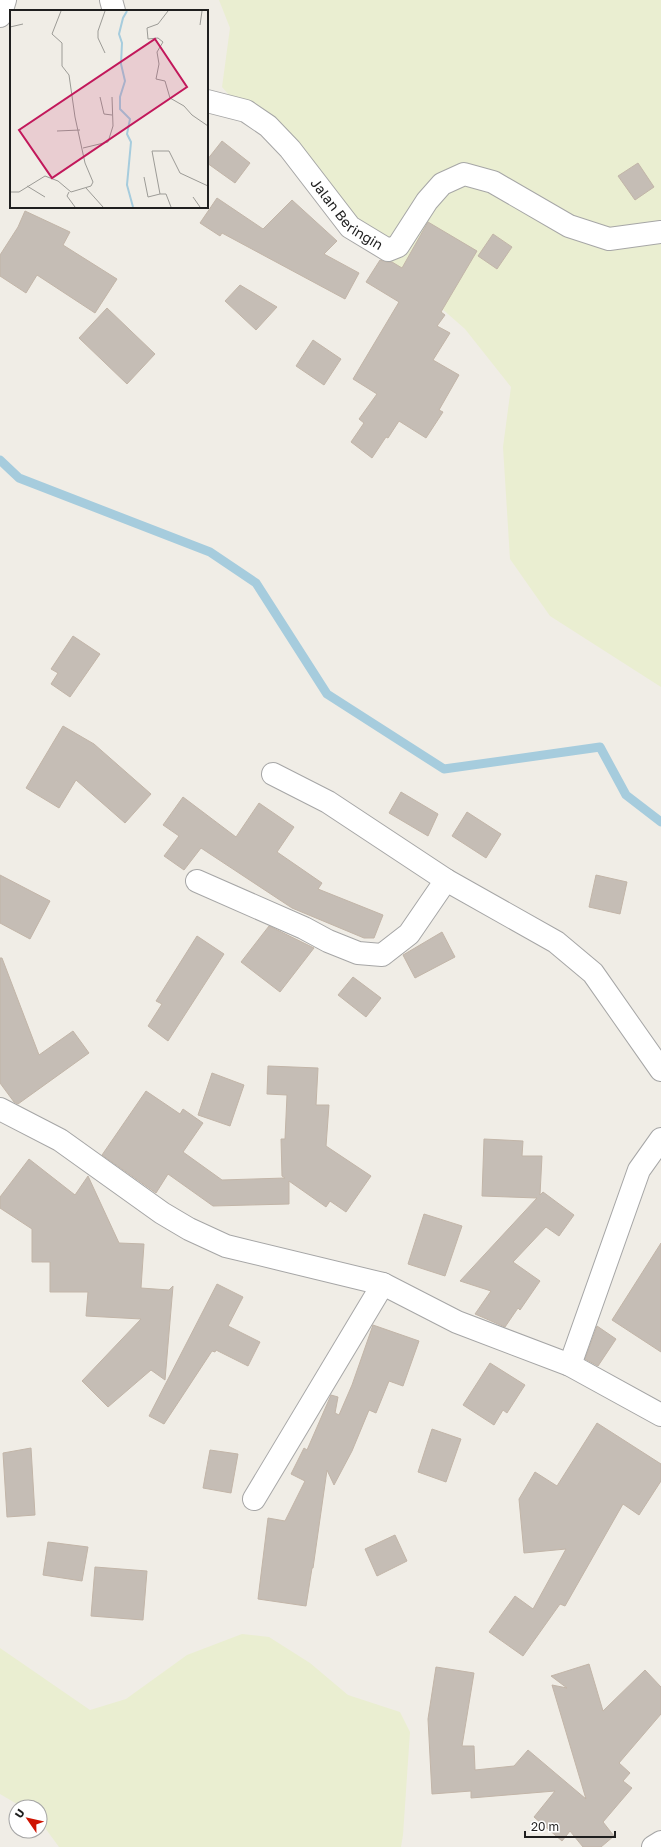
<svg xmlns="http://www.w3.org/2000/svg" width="661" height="1847" font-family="'Golos Text',sans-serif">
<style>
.farmland{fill:#eaeed1}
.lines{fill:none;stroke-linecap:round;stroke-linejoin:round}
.stream{stroke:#a6ccdd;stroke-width:9}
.building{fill:#c5bdb5;stroke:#c2b5a8}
.minor-casing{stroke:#a6a6a6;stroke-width:24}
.minor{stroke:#fff;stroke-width:22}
.labels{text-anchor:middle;stroke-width:3.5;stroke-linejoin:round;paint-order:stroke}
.street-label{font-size:14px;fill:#1f1f1f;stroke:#fff}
.inset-river{fill:none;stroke:#a6ccdd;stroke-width:2}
.inset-road{fill:none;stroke:#9c9b96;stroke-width:1}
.view{fill:#c2185b;fill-opacity:0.15;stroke:#c2185b;stroke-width:2}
.inset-edge{fill:none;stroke:#1f1f1f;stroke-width:2}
</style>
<rect width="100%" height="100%" fill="#f0ede6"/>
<g class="farmland">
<path d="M219 0H661V687L550 616 510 559 503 447 511 387 465 329 415 285 344 229 222 87 230 28Z"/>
<path d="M242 1634 269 1637 310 1663 348 1695 400 1712 410 1732 403 1835 401 1847H59L40 1821V1807H22L0 1794V1648L90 1710 126 1699 187 1655Z"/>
</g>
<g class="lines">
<path class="stream" d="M0 460 19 478 210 552 256 583 327 694 444 769 600 747 626 795 661 822"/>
</g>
<g class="building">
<path d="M222 141 250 163 235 183 207 163V160Z"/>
<path d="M638 163 654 187 635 200 618 176Z"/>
<path d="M217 198 263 229 292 200 337 241 324 254 359 273 345 299 222 233 220 236 200 223Z"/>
<path d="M25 211 70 232 63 245 117 279 95 313 37 275 26 293 0 276V255L18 227Z"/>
<path d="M428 222 477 251 441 312 445 315 437 326 450 333 433 360 459 375 439 410 443 412 426 438 399 421 388 438 386 437 372 458 351 442 364 423 359 419 377 394 353 379 399 302 366 282 380 260 387 262H392L402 268Z"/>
<path d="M493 234 512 247 497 269 478 256Z"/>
<path d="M240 285 277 307 256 330 225 301Z"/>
<path d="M107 308 155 354 127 384 79 338Z"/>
<path d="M313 340 341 359 324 385 296 366Z"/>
<path d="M73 636 100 654 70 697 51 684 58 673 51 669Z"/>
<path d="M63 726 94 744 151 794 125 823 76 780 59 808 26 788Z"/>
<path d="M401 792 438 814 428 836 389 813Z"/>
<path d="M183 797 236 837 259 803 294 827 277 852 322 883 318 889 383 915 374 938H364L292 908 201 848 184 870 164 856 179 836 163 825Z"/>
<path d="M467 812 501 834 486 858 452 836Z"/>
<path d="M0 875 50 901 30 939 0 923Z"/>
<path d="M596 875 627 882 620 914 589 907Z"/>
<path d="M269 926 314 948 280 992 241 962Z"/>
<path d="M442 932 455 957 415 978 403 955Z"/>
<path d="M197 936 224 954 168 1041 148 1026 162 1004 156 1001Z"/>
<path d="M0 958H2L39 1055 73 1031 89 1053 18 1104 14 1102 0 1083Z"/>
<path d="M353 977 381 998 366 1017 338 995Z"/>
<path d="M268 1066 318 1068 316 1105H329L326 1146 371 1176 346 1212 330 1201 326 1207 289 1181V1204L213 1206 168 1174 156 1193 102 1155 146 1091 180 1114 183 1109 203 1123 183 1152 222 1180 285 1178 282 1176 281 1139H285L287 1095 267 1094Z"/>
<path d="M212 1073 244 1085 230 1126 198 1115Z"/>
<path d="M484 1139 523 1141 522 1156H542L540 1195 543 1192 574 1215 559 1236 546 1227 513 1262 540 1281 520 1310 518 1308 505 1327 475 1314 491 1291 460 1281 537 1198 482 1196Z"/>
<path d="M29 1159 75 1195 88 1176 119 1243 144 1244 141 1288 169 1290 173 1286 165 1380 151 1370 108 1407 82 1381 141 1319 86 1316 88 1292H50V1262H32V1229L0 1208V1197Z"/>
<path d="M424 1214 462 1226 445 1276 408 1264Z"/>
<path d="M661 1243V1352L612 1320Z"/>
<path d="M217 1284 243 1297 228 1326 260 1342 248 1366 216 1350 215 1352 212 1351 164 1424 149 1416Z"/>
<path d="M373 1325 419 1341 403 1386 389 1381 376 1413 369 1410 352 1451 334 1485 327 1470 313 1568H312L306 1606 258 1599 268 1518 285 1521 305 1481 291 1474 304 1448 307 1450 331 1395 338 1397 335 1413 339 1415 352 1385Z"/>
<path d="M597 1326 616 1339 598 1366 585 1359Z"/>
<path d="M490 1363 525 1385 507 1413 503 1410 494 1425 463 1405Z"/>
<path d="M597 1423 661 1464V1481L639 1515 623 1504 565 1606 560 1604 523 1656 489 1632 515 1596 533 1609 566 1549 524 1553 519 1499 535 1472 557 1486Z"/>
<path d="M432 1429 461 1439 446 1482 418 1472Z"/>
<path d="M31 1448 35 1515 7 1517 3 1453Z"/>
<path d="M210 1450 238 1454 231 1493 203 1488Z"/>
<path d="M395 1535 407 1561 377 1576 365 1549Z"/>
<path d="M48 1542 88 1547 82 1581 43 1575Z"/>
<path d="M95 1567 147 1571 143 1620 91 1616Z"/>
<path d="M589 1664 603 1711 645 1670 661 1687V1714L619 1763 630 1773 623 1781 632 1788 603 1822 614 1836 601 1847H583L570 1831 562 1841 534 1817 555 1791 471 1798V1791L432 1794 428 1719 436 1667 474 1673 462 1746H474L475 1770 514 1766 528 1750 586 1799 552 1685 567 1688 551 1676Z"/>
</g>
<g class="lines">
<g class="minor-casing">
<g id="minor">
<path d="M111 0 114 11"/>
<path d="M0 16 5 0"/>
<path id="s1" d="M207 101 246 111 268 126 290 149 350 227 388 250 398 246 427 201 442 184 464 174 493 182 569 226 609 239 661 232"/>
<path d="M273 774 328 802 446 880 556 942 593 973 661 1070"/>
<path d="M197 881 304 928 328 941 358 953 382 955 409 934 446 880"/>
<path d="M0 1109 60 1140 162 1213 189 1229 226 1246 383 1284 457 1322 570 1365 661 1415"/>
<path d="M570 1365 639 1170 661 1139"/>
<path d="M254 1499 383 1284"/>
<path d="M653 1847 661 1842"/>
</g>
</g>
<use href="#minor" class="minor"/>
</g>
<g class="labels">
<g class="street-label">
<text dy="5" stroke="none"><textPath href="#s1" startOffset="186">Jalan Beringin</textPath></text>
</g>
</g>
<g transform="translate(10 10)">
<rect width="198" height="198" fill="#f0ede6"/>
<path class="inset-river" d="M117 1 113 8 109 24 112 33 111 54 115 71 110 87V99L120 109 117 124 121 132 117 175 123 197"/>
<path class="inset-road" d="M95 1 88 21V28L95 43M158 1 148 14 137 18 138 29 148 28 153 32 147 42 149 54 146 69 155 71 160 88 174 96 182 105 198 116M190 15 192 1M0 17 13 14M90 87 94 104 102 105M47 121 70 120M73 138 98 132 103 116 102 87M134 167 138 187 150 184M17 176 35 187M76 178 93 197M0 182H9L35 166 48 171 61 182 81 176 83 172 75 153 65 107 59 65 52 56V33L42 24 51 1M59 182 57 186 65 197M183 187 190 197M161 197 156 184H150L142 141H159L170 163 198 176"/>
<path class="view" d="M145 29 177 77 42 168 9 120Z"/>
<rect width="198" height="198" class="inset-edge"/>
</g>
<g transform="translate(28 1819) rotate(304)"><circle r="19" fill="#ffffff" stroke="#a5a5a5"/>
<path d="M0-3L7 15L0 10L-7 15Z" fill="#ce1301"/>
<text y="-6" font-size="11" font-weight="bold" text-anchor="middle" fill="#1f1f1f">U</text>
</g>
<path d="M525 1831v6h90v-6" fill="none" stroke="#1f1f1f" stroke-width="2"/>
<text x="531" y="1831" font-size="12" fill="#1f1f1f" stroke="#ffffff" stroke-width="3" paint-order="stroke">20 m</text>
</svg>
